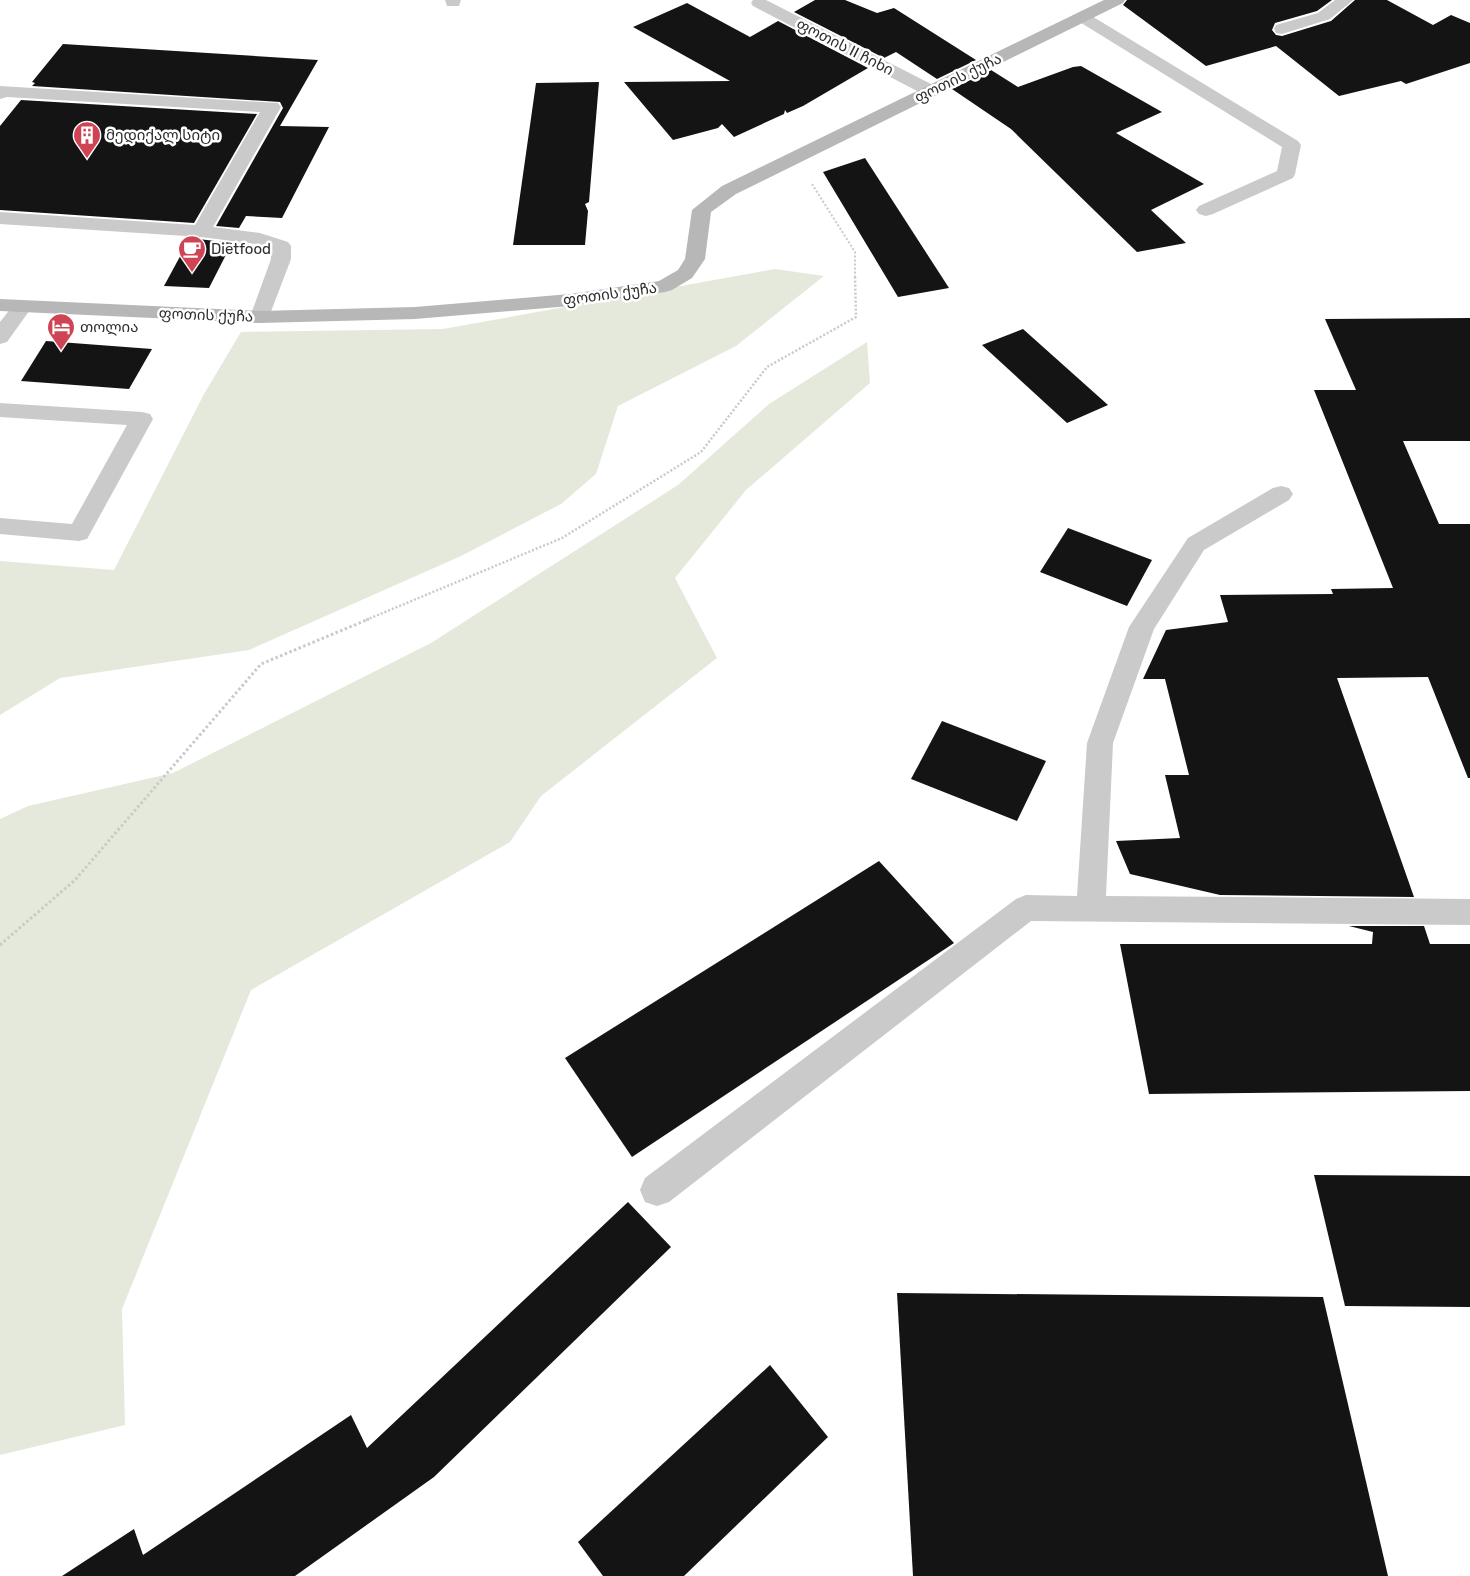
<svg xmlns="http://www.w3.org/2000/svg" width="1470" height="1576" font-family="Rubik,'Noto Sans Georgian',sans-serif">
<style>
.green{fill:#e4e9dc}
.building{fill:#141414}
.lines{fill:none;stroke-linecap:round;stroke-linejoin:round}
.path-far2{stroke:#cacaca;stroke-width:2;stroke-dasharray:2 2;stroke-linecap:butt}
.path-far1{stroke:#cacaca;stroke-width:2.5;stroke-dasharray:2 2;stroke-linecap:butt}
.path{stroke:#cacaca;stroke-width:3;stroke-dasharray:2.5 2.5;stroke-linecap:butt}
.lane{fill:#cacaca;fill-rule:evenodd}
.street{fill:#cacaca;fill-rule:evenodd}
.secondary{fill:#b7b7b7;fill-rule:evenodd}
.labels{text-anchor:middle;stroke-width:5;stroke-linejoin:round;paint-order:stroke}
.far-street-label{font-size:15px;fill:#2d2d2d;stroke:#fff}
.far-poi-label{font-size:15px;fill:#2d2d2d;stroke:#fff;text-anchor:start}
</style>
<rect width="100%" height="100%" fill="#fff"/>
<g class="green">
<path d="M775 269 824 276 736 346 618 406 596 474 561 504 461 556 249 650 60 678 0 715V561L114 570 204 394 241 332 443 329Z"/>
<path d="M867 342 870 383 746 490 675 578 717 658 541 796 510 842 251 990 122 1309 125 1425 0 1455V819L28 806 173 773 431 643 678 485 769 404Z"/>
</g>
<g class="building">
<path d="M815 0H845L877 13 894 8 976 60 937 79 896 52 884 58 794 12Z"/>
<path d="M1127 0H1332L1317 11 1275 23 1272 30 1276 35 1282 36 1331 21 1355 0H1387L1433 25 1451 15 1470 23V63L1406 84 1401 81 1339 96 1276 46 1206 66 1123 5Z"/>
<path d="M687 3 750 37 778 21 868 68 803 106 787 113 785 110 784 114 734 137 722 124 718 128 673 140 624 82 730 81 633 27Z"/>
<path d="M63 44 318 60 280 126 329 127 282 218 246 216 239 228 216 226 283 108 280 102 32 86 35 83 32 82Z"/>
<path d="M1081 66 1162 112 1116 133 1204 184 1151 210 1186 243 1137 252 1011 129 952 89 991 70 1018 87 1073 67Z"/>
<path d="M599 82 589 202 585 204 588 211 585 245H513L536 83Z"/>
<path d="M21 100 257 114 194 223 0 210V126Z"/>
<path d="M865 158 949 288 898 297 823 172Z"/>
<path d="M190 238 232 243 209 288 164 286Z"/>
<path d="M1470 318V441H1403L1439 524H1470V778H1468L1428 677 1337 678 1414 897 1220 895 1130 874 1116 841 1180 838 1165 775H1189L1165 679H1143L1166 630 1228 622 1220 595 1333 594 1331 589 1393 588 1314 390H1356L1325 319Z"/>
<path d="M1023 329 1108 405 1067 423 982 345Z"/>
<path d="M46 341 152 349 129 389 21 381Z"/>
<path d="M1068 528 1152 560 1127 606 1040 572Z"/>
<path d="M942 721 1046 761 1017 821 911 779Z"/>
<path d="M879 861 954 943 632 1157 565 1058Z"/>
<path d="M1349 926H1424L1430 944H1470V1091L1149 1094 1120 944H1372L1373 932Z"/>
<path d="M1314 1175 1470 1176V1307L1345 1306Z"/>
<path d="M628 1202 671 1247 434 1477 295 1576H62L134 1529 143 1555 351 1415 367 1448Z"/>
<path d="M897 1293 1323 1297 1388 1576H913Z"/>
<path d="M770 1365 828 1437 684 1576H603L578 1542Z"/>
</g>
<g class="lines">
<path class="path-far2" d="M812 184 855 252V277"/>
<path class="path-far1" d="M366 620 562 538 701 452 767 367 856 317 855 275"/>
<path class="path" d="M0 945 75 880 261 664 369 619"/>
<g class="lane">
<path d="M1084 13 1090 15 1298 141 1301 145 1295 174 1293 178 1213 214 1206 216 1199 214 1196 210 1199 206 1277 171 1282 147 1078 21 1076 18 1078 15Z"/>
<path d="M0 86 278 103 281 107 213 227 260 233 288 242 291 246V259L267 322 260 323 253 322 250 317 271 259V249L257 244 201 237 0 224V212L195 225 260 112 7 97 0 99Z"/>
<path d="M22 301 29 303 32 307 7 342 0 344V322L15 303Z"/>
<path d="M0 403 142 412 150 414 153 419 87 539 79 541 0 534V518L72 524 127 425 0 417Z"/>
<path d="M1281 486 1289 488 1293 494 1289 500 1204 550 1154 629 1113 743 1106 896 1470 899V925L1031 921 669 1202 657 1206 645 1202 640 1190 645 1178 1016 899 1026 895 1077 896 1087 743 1129 627 1188 538 1273 488Z"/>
</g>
<g class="street">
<path d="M445 0H461L459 6H447Z"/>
<path d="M753 0H766L937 87 940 91 937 95 931 96 925 95 753 6 751 3Z"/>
<path d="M1335 0H1353L1330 19 1282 34 1276 33 1274 29 1276 25 1318 13Z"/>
</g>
<path class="secondary" d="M1104 0H1125L1123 3 736 194 711 212 705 259 692 278 672 290 665 292 570 306 415 319 260 323 0 311V299L260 311 415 307 570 294 659 281 678 270 685 259 692 210 722 186Z"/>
</g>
<defs>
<g id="building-pin" transform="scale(1.4375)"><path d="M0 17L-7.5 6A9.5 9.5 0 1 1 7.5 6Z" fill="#cf4455" stroke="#fff"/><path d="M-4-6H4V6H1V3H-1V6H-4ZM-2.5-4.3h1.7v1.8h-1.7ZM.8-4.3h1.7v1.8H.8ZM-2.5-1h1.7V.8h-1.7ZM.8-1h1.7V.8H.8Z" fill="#fff"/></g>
<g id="cafe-pin" transform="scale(1.4375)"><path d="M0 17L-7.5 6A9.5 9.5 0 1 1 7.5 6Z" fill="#cf4455" stroke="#fff"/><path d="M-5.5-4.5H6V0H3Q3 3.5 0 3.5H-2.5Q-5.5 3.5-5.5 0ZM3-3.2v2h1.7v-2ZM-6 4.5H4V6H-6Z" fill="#fff"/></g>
<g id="hotel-pin" transform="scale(1.4375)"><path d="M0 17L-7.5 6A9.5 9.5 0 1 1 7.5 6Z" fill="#cf4455" stroke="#fff"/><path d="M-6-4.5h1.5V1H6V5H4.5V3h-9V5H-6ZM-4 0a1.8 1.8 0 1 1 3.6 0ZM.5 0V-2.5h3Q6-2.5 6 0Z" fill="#fff"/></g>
</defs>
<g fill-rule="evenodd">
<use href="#building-pin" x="87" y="135"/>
<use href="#cafe-pin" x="192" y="249"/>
<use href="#hotel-pin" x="61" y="327"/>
</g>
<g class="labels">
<g class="far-street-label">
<text transform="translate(845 47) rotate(27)" y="5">ფოთის II ჩიხი</text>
<text transform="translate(958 78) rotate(-26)" y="5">ფოთის ქუჩა</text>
<text transform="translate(610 294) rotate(-8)" y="5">ფოთის ქუჩა</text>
<text transform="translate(206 315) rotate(2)" y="5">ფოთის ქუჩა</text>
</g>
<g class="far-poi-label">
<text x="106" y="140">მედიქალ სიტი</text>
<text x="211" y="254">Dietfood</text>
<text x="80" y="332">თოლია</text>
</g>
</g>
</svg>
